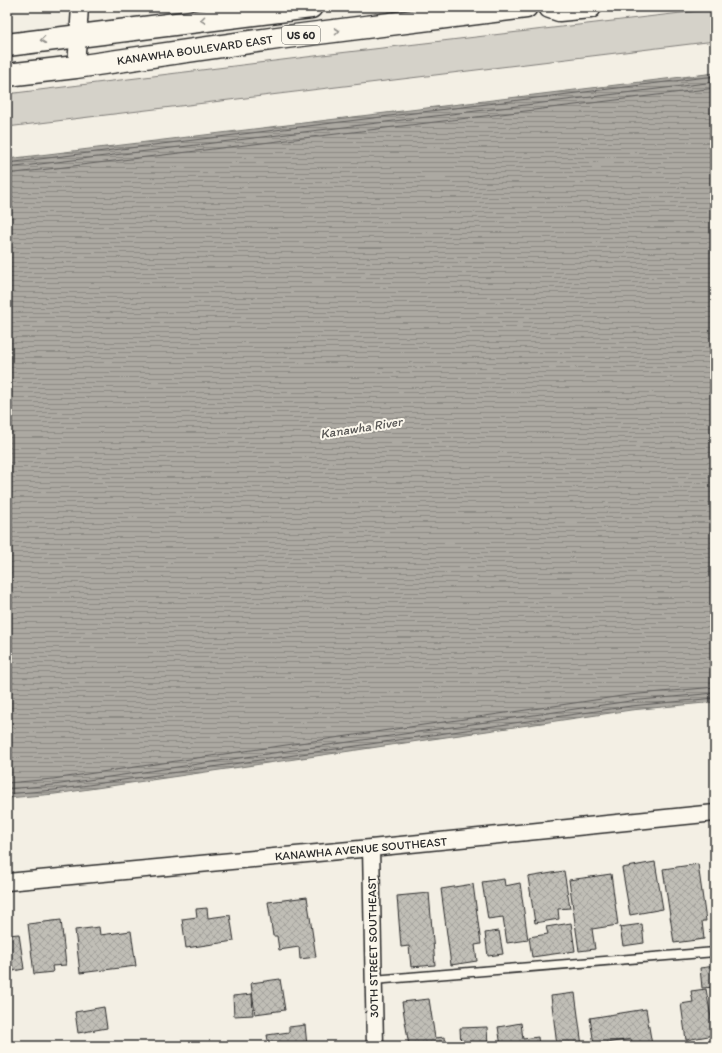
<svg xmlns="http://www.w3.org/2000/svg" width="722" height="1053" font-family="Itim,sans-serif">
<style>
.green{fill:#d5d2c9;stroke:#807e7a}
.water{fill:url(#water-rules);stroke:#787772}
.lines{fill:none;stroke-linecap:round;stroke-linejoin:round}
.shore{stroke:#5f5d5b;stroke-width:1}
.building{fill:url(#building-cross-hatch);stroke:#2b2b2b}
.lane-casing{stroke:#2b2b2b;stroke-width:11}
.street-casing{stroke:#2b2b2b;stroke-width:19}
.primary-casing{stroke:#2b2b2b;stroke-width:25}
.lane{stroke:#fbf7ec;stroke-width:8}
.street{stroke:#fbf7ec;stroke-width:16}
.primary{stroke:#fbf7ec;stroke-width:22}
.oneway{stroke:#93918c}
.labels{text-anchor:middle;stroke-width:4;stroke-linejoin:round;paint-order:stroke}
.shield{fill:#fbf7ec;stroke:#696865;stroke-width:1}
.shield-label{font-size:11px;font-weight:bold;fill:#2b2b2b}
.street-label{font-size:12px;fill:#2b2b2b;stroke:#fbf7ec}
.water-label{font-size:13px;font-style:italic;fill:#585755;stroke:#fbf7ec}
</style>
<defs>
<pattern id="water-rules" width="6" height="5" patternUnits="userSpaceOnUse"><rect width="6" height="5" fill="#aca9a2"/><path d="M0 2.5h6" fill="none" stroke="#8c8a84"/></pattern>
<pattern id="building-cross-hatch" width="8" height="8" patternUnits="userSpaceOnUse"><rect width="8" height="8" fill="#c0beb6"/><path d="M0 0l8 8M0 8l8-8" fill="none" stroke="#a5a39d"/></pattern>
</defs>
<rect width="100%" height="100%" fill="#f3efe4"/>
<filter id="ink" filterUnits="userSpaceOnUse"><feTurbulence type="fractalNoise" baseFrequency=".025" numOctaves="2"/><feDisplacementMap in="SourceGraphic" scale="8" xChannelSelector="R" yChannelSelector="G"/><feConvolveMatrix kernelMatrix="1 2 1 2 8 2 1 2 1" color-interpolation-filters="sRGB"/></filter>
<g filter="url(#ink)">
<path class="green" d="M715 9V41L7 127V94L331 54Z"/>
<path class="water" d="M715 73V702L631 710 55 794 7 798V159Z"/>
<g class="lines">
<g class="shore">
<path d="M7 163 715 76"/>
<path d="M7 168 715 82"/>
<path d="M7 174 715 88"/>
<path d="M7 783 53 779 629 695 715 687"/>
<path d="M7 789 54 785 630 701 715 693"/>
<path d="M7 794 54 790 631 706 715 698"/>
</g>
</g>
<g class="building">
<path d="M655 862 663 909 630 915 622 868Z"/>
<path d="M698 864 706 921H702L704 939 674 943 663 869Z"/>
<path d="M564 871 570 908 558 909 559 919 535 923 528 877Z"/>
<path d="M611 874 618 925 592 929 595 949 579 951 569 880Z"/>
<path d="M504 879 505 886 520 883 528 940 507 943 503 917 488 919 482 882Z"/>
<path d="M473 884 481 944 475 945 477 961 451 965 441 889Z"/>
<path d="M429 893 435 965 411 967 409 946 401 947 397 896Z"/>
<path d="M307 897 316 957 300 959 299 947 279 950 277 936H273L268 902Z"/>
<path d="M207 908 208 918 230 915 234 941 186 948 182 919 197 917 196 909Z"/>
<path d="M61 920 66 965 52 966 53 972 34 974 28 924Z"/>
<path d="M571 923 575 951 532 957 529 937 548 934 546 927Z"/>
<path d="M642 924 644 943 623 946 620 927Z"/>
<path d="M99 927 100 935 131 931 136 966 80 973 75 930Z"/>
<path d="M499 931 503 954 488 956 485 933Z"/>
<path d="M19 934 24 969 8 972 7 965V935Z"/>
<path d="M715 966V987L702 988 700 968Z"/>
<path d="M280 979 285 1010 255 1014 251 983Z"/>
<path d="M706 989 714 1035 686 1040 681 1004 693 1002 691 991Z"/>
<path d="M575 993 582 1046H557L551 996Z"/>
<path d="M252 994 253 1015 234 1016 233 996Z"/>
<path d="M429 999 435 1038 445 1037 446 1046H409L402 1002Z"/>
<path d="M104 1007 107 1028 78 1033 75 1012Z"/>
<path d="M646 1009 652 1045 632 1046 631 1039 594 1045 590 1018Z"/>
<path d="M521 1023 523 1039 538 1037 539 1046H501L498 1027Z"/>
<path d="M305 1025 307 1046H269L267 1035 289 1032V1027Z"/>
<path d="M487 1027 488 1046H461L460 1028Z"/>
</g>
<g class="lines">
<g class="lane-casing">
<path id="lane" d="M373 980 715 952"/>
</g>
<g class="street-casing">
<g id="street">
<path d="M76 67 80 7"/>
<path d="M371 848 375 1046"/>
<path d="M7 882 371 848 715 813"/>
</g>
</g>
<g class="primary-casing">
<g id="primary">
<path d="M550 7 559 10 590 7"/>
<path d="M7 45 311 7"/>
<path d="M7 75 76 67 278 38 526 7"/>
</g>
</g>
<use href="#lane" class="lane"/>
<use href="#street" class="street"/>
<use href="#primary" class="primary"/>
</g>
<defs><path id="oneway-chevron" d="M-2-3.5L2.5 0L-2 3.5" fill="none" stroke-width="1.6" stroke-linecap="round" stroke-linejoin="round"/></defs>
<g class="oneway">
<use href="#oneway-chevron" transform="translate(203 20) rotate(173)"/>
<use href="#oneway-chevron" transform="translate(337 31) rotate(-7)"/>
<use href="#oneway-chevron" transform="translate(43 40) rotate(173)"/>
</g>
</g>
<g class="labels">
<rect class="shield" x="282" y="26" width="38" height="18" rx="3"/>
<g class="shield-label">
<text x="301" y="39">US 60</text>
</g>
<g class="street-label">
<text transform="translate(195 50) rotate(-8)" y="4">KANAWHA BOULEVARD EAST</text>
<text transform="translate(361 849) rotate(-5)" y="4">KANAWHA AVENUE SOUTHEAST</text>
<text transform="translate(373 947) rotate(-91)" y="4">30TH STREET SOUTHEAST</text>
</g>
<g class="water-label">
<text transform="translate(361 427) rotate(-9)" y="5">Kanawha River</text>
</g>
</g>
<rect width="722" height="1053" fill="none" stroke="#fbf7ec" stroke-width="24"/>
<rect x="12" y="12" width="698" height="1029" fill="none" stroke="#2b2b2b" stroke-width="1.5" filter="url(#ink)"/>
</svg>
